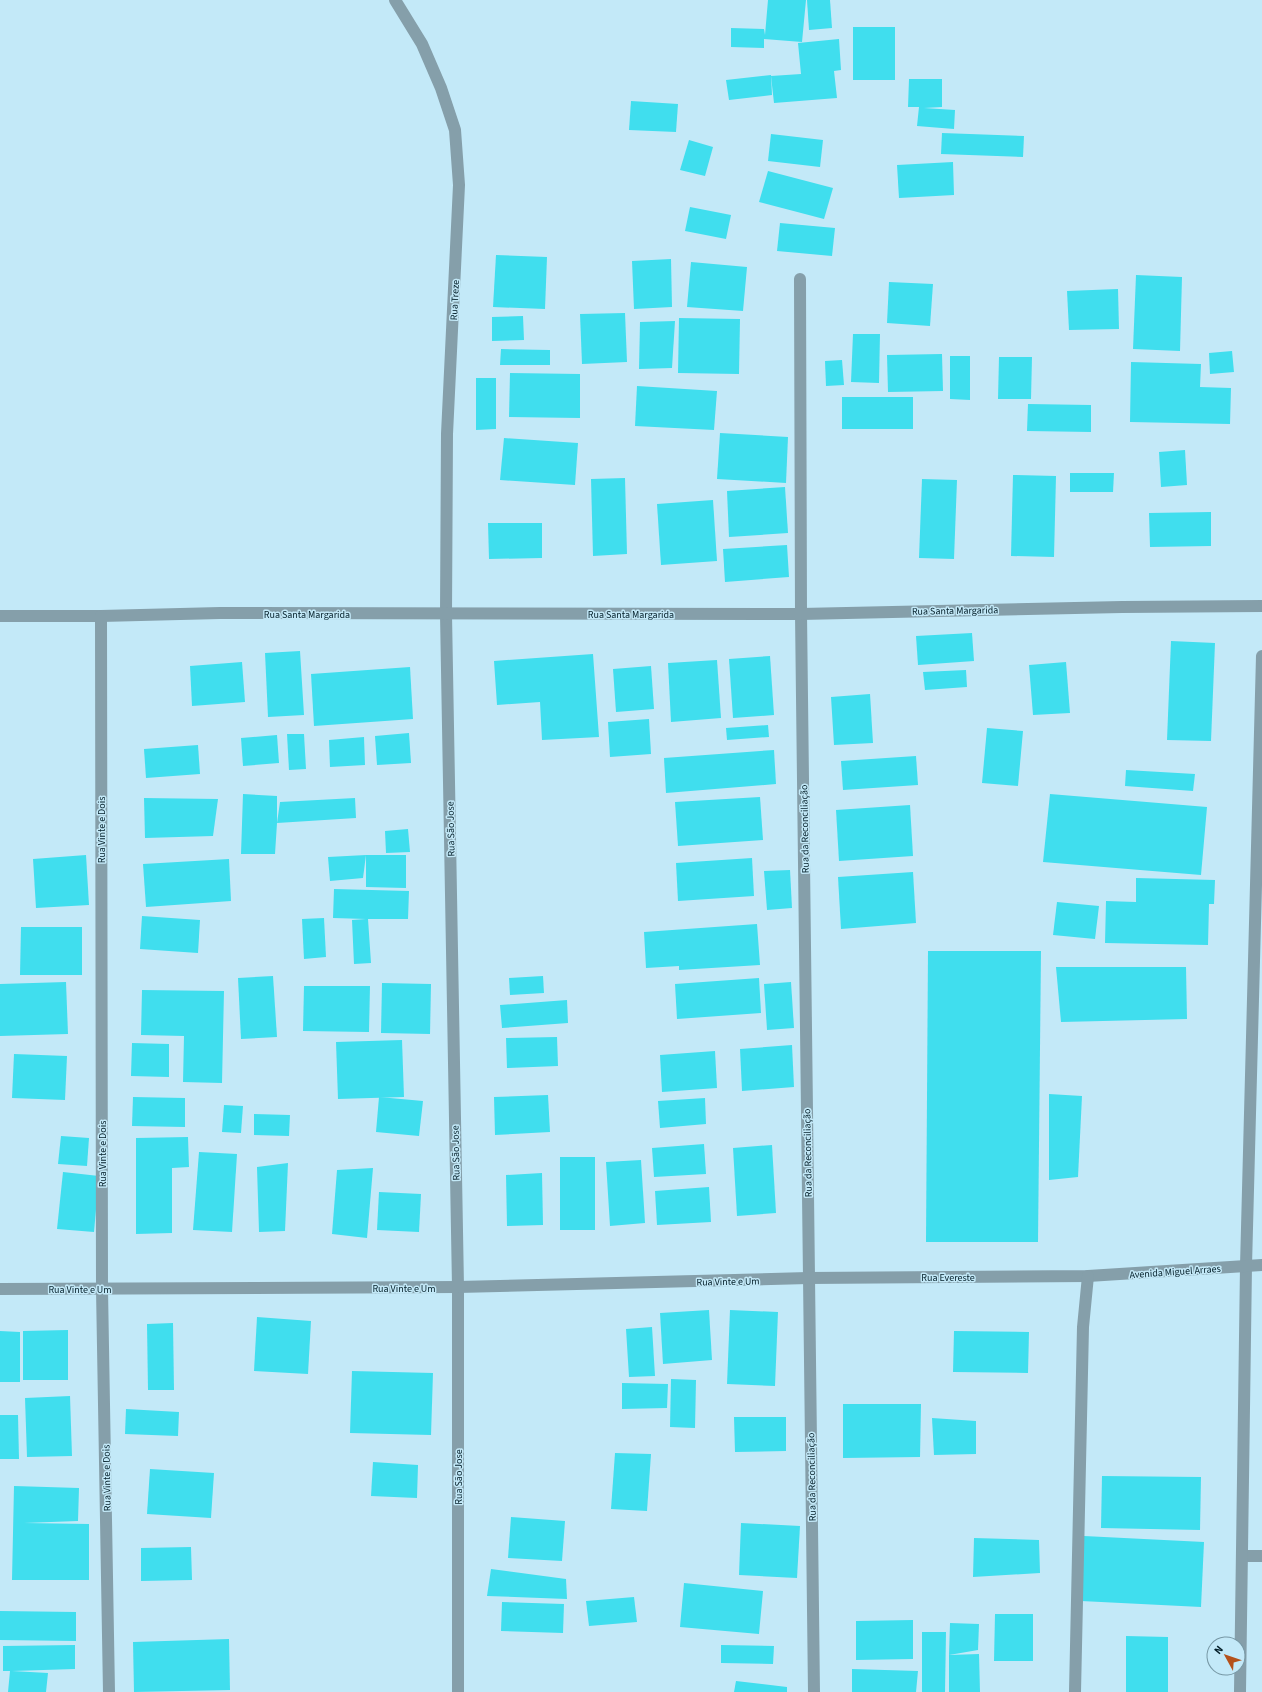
<svg xmlns="http://www.w3.org/2000/svg" width="1262" height="1692" font-family="'Source Sans 3',sans-serif">
<style>
.building{fill:#40deee}
.lines{fill:none;stroke-linecap:round;stroke-linejoin:round}
.lane{stroke:#859faa;stroke-width:12}
.street{stroke:#859faa;stroke-width:12}
.labels{text-anchor:middle;stroke-width:3;stroke-linejoin:round;paint-order:stroke}
.street-label{font-size:10px;fill:#041f29;stroke:#c3e9f8}
</style>
<rect width="100%" height="100%" fill="#c3e9f8"/>
<g class="building">
<path d="M768 0H806L802 42 764 39V48L731 47V28L764 29 765 35Z"/>
<path d="M807 0H830L832 28 809 30Z"/>
<rect x="853" y="27" width="42" height="53"/>
<path d="M839 39 841 70 834 71 837 98 774 103 771 76 801 74 798 43Z"/>
<path d="M771 75 772 95 729 100 726 80Z"/>
<path d="M909 79H942V107L924 108 955 110 954 129 917 126 919 107H908Z"/>
<path d="M631 101 678 104 676 132 629 130Z"/>
<path d="M942 133 1024 136 1023 157 941 154Z"/>
<path d="M771 134 823 140 820 167 768 161Z"/>
<path d="M689 140 713 147 705 176 680 170Z"/>
<path d="M953 162 954 195 899 198 897 165Z"/>
<path d="M768 171 833 188 824 219 759 202Z"/>
<path d="M690 207 731 215 726 239 685 231Z"/>
<path d="M780 223 835 228 832 256 777 251Z"/>
<path d="M496 255 547 257 545 309 493 307Z"/>
<path d="M671 259 672 307 634 309 632 261Z"/>
<path d="M691 262 747 267 743 311 687 307Z"/>
<path d="M1136 275 1182 277 1180 351 1133 349Z"/>
<path d="M889 282 933 284 930 326 887 323Z"/>
<path d="M1118 289 1119 329 1069 330 1067 291Z"/>
<path d="M625 313 627 362 582 364 580 314Z"/>
<path d="M523 316 524 340 492 341V317Z"/>
<path d="M679 318 740 319 739 374 678 373Z"/>
<path d="M675 321 672 368 639 369 640 322Z"/>
<path d="M853 334H880L879 383 851 382Z"/>
<path d="M501 349 550 350V365H500Z"/>
<path d="M1232 351 1234 372 1210 374 1209 353Z"/>
<path d="M942 354 943 391 888 392 887 355Z"/>
<path d="M950 356H970V400L950 399Z"/>
<path d="M999 357H1032L1031 399H998Z"/>
<path d="M842 360 844 385 826 386 825 361Z"/>
<path d="M1131 362 1201 364 1200 387 1231 388 1230 424 1130 422Z"/>
<path d="M510 373 580 374V418L509 417Z"/>
<path d="M476 378H496V429L476 430Z"/>
<path d="M637 386 717 391 714 430 635 426Z"/>
<rect x="842" y="397" width="71" height="32"/>
<path d="M1028 404 1091 405V432L1027 431Z"/>
<path d="M720 433 788 437 786 483 717 479Z"/>
<path d="M504 438 578 443 575 485 500 480Z"/>
<path d="M1185 450 1187 485 1161 487 1159 452Z"/>
<path d="M1070 473H1114L1113 492H1070Z"/>
<path d="M1013 475 1056 476 1054 557 1011 556Z"/>
<path d="M625 478 627 554 593 556 591 479Z"/>
<path d="M922 479 957 480 954 559 919 558Z"/>
<path d="M785 487 788 533 729 537 727 491Z"/>
<path d="M713 500 717 561 661 565 657 504Z"/>
<path d="M1211 512V546L1150 547 1149 513Z"/>
<path d="M488 523H542V558L489 559Z"/>
<path d="M787 545 789 577 725 582 723 549Z"/>
<path d="M972 633 974 661 918 665 916 636Z"/>
<path d="M1171 641 1215 643 1211 741 1167 740Z"/>
<path d="M300 651 304 715 268 717 265 653Z"/>
<path d="M593 654 599 737 542 740 540 702 497 705 494 661Z"/>
<path d="M770 656 774 715 733 718 729 659Z"/>
<path d="M717 660 721 718 671 722 668 663Z"/>
<path d="M242 662 245 702 192 706 190 666Z"/>
<path d="M1066 662 1070 713 1033 715 1029 665Z"/>
<path d="M651 666 654 709 616 712 613 669Z"/>
<path d="M410 667 413 719 314 726 311 674Z"/>
<path d="M966 670 967 687 925 690 923 672Z"/>
<path d="M870 694 873 743 834 745 831 697Z"/>
<path d="M649 719 651 754 610 757 608 722Z"/>
<path d="M768 725 769 737 727 740 726 728Z"/>
<path d="M987 728 1023 731 1018 786 982 783Z"/>
<path d="M409 733 411 763 377 765 375 736Z"/>
<path d="M287 734H304L306 769 289 770Z"/>
<path d="M277 735 279 763 243 766 241 738Z"/>
<path d="M364 737 365 765 330 767 329 740Z"/>
<path d="M198 745 200 774 146 778 144 749Z"/>
<path d="M774 750 776 784 666 793 664 758Z"/>
<path d="M916 756 918 785 843 790 841 761Z"/>
<path d="M1126 770 1195 774 1193 791 1125 786Z"/>
<path d="M243 794 277 796V823L280 802 355 798 356 818 277 823 275 854H241Z"/>
<path d="M1050 794 1207 807 1201 875 1043 862Z"/>
<path d="M760 797 763 840 678 846 675 802Z"/>
<path d="M144 798 218 799 213 836 145 838Z"/>
<path d="M910 805 913 856 839 861 836 810Z"/>
<path d="M408 829 410 852 386 853 385 831Z"/>
<path d="M86 855 89 905 36 908 33 859Z"/>
<path d="M366 855 363 878 330 881 328 857Z"/>
<path d="M366 855H406V888L366 887Z"/>
<path d="M752 858 754 896 678 901 676 863Z"/>
<path d="M229 859 231 901 146 907 143 864Z"/>
<path d="M790 870 792 908 767 910 764 871Z"/>
<path d="M913 872 916 923 841 929 838 877Z"/>
<path d="M1136 878 1215 880 1214 904H1209L1208 945 1105 943 1106 901 1136 902Z"/>
<path d="M334 889 409 891 408 919H368L371 963 354 964 352 920 366 919 333 918Z"/>
<path d="M1057 902 1099 906 1095 939 1053 935Z"/>
<path d="M142 916 200 920 198 953 140 949Z"/>
<path d="M324 918 326 957 304 959 302 919Z"/>
<path d="M757 924 760 965 679 970V966L646 968 644 932Z"/>
<path d="M21 927H82V975H20Z"/>
<path d="M928 951H1041L1038 1242H926Z"/>
<path d="M1056 967H1186L1187 1019 1061 1022Z"/>
<path d="M273 976 277 1037 241 1039 238 978Z"/>
<path d="M543 976 544 993 510 995 509 978Z"/>
<path d="M759 978 761 1013 677 1019 675 984Z"/>
<path d="M66 982 68 1034 0 1036V984Z"/>
<path d="M791 982 794 1028 767 1030 764 984Z"/>
<path d="M382 983 431 984 430 1034 381 1033Z"/>
<path d="M304 986H370L369 1032 303 1031Z"/>
<path d="M142 990 224 991 222 1083 183 1082 184 1036 141 1035Z"/>
<path d="M567 1000 568 1023 502 1028 500 1005Z"/>
<path d="M557 1037 558 1066 507 1068 506 1038Z"/>
<path d="M402 1040 404 1097 338 1099 336 1042Z"/>
<path d="M132 1043 169 1044V1077L131 1076Z"/>
<path d="M792 1045 794 1087 742 1091 740 1049Z"/>
<path d="M715 1051 717 1088 662 1092 660 1055Z"/>
<path d="M14 1054 67 1056 65 1100 12 1098Z"/>
<path d="M1049 1094 1082 1096 1078 1177 1049 1180Z"/>
<path d="M548 1095 550 1132 495 1135 494 1097Z"/>
<path d="M133 1097 185 1098V1127L132 1126Z"/>
<path d="M379 1097 423 1101 419 1136 376 1132Z"/>
<path d="M705 1098 706 1124 660 1128 658 1101Z"/>
<path d="M224 1105 243 1106 241 1133 222 1132Z"/>
<path d="M254 1114 290 1115 289 1136 254 1135Z"/>
<path d="M61 1136 89 1138 87 1166 58 1164Z"/>
<path d="M188 1137 189 1167 172 1168V1233L136 1234V1138Z"/>
<path d="M704 1144 706 1174 654 1177 652 1148Z"/>
<path d="M772 1145 776 1213 737 1216 733 1148Z"/>
<path d="M199 1152 237 1154 232 1232 193 1230Z"/>
<rect x="560" y="1157" width="35" height="73"/>
<path d="M641 1160 645 1223 610 1226 606 1162Z"/>
<path d="M288 1163 285 1231 259 1232 257 1167Z"/>
<path d="M373 1168 367 1238 332 1234 337 1170Z"/>
<path d="M63 1172 99 1176 94 1232 57 1229Z"/>
<path d="M542 1173 543 1225 507 1226 506 1175Z"/>
<path d="M709 1187 711 1222 657 1225 655 1191Z"/>
<path d="M379 1192 421 1194 419 1232 377 1230Z"/>
<path d="M709 1310 712 1360 663 1364 660 1313Z"/>
<path d="M730 1310 778 1312 775 1386 727 1384Z"/>
<path d="M257 1317 311 1321 308 1374 254 1371Z"/>
<path d="M173 1323 174 1390H148L147 1324Z"/>
<path d="M652 1327 655 1376 629 1377 626 1329Z"/>
<path d="M68 1330V1380H23V1331Z"/>
<path d="M0 1331 20 1332V1382H0Z"/>
<path d="M954 1331 1029 1332 1028 1373 953 1372Z"/>
<path d="M352 1371 433 1373 431 1435 350 1433Z"/>
<path d="M671 1379 696 1380 695 1428 670 1427Z"/>
<path d="M622 1383 668 1384 667 1408 622 1409Z"/>
<path d="M70 1396 72 1456 27 1457 25 1398Z"/>
<path d="M843 1404H921L920 1457 843 1458Z"/>
<path d="M126 1409 179 1412 178 1436 125 1434Z"/>
<path d="M0 1415H18L19 1459H0Z"/>
<path d="M734 1417H786V1451L735 1452Z"/>
<path d="M932 1418 976 1421V1454L934 1455Z"/>
<path d="M615 1453 651 1454 647 1511 611 1509Z"/>
<path d="M373 1462 418 1465 417 1498 371 1496Z"/>
<path d="M150 1469 214 1473 211 1518 147 1514Z"/>
<path d="M1102 1476 1201 1477 1200 1530 1101 1528Z"/>
<path d="M14 1486 79 1488 78 1521 24 1523 89 1524V1580H12Z"/>
<path d="M511 1517 565 1521 562 1561 508 1558Z"/>
<path d="M741 1523 800 1526 797 1578 739 1575Z"/>
<path d="M1084 1536 1204 1542 1201 1607 1081 1601Z"/>
<path d="M974 1538 1039 1540 1040 1573 973 1577Z"/>
<path d="M191 1547 192 1580 141 1581V1548Z"/>
<path d="M491 1569 566 1579 567 1599 487 1596Z"/>
<path d="M684 1583 763 1591 759 1634 680 1627Z"/>
<path d="M634 1597 637 1622 589 1626 586 1601Z"/>
<path d="M502 1602 564 1604 563 1633 501 1631Z"/>
<path d="M0 1611 76 1612V1641L0 1640Z"/>
<path d="M995 1614H1033V1661H994Z"/>
<path d="M913 1620V1659L856 1660V1621Z"/>
<path d="M950 1623 979 1624 978 1650 949 1655Z"/>
<path d="M922 1632H946L945 1692H922Z"/>
<path d="M1126 1636 1168 1637V1692H1126Z"/>
<path d="M229 1639 230 1690 134 1692 133 1642Z"/>
<path d="M75 1645V1669L12 1671 48 1673 46 1692H8L10 1671H3V1646Z"/>
<path d="M721 1645 774 1646 773 1664 721 1663Z"/>
<path d="M979 1654 980 1692H949V1655Z"/>
<path d="M852 1669 918 1671 916 1692H852Z"/>
<path d="M736 1681 787 1687V1692H734Z"/>
</g>
<g class="lines">
<g class="lane">
<path d="M1242 1556H1262"/>
<path d="M1240 1692 1246 1266 1262 656"/>
</g>
<g class="street">
<path d="M395 0 422 44 441 88 455 130 459 185 447 434 446 614 458 1287V1692"/>
<path d="M800 279 801 614 814 1692"/>
<path d="M0 616H101L220 613 801 614 1122 607 1262 606"/>
<path d="M101 616 102 1289 109 1692"/>
<path d="M0 1289 458 1287 808 1278 1088 1276 1262 1265"/>
<path d="M1075 1692 1083 1327 1088 1276"/>
</g>
</g>
<g class="labels">
<g class="street-label">
<text transform="translate(454 300) rotate(-87)" y="4">Rua Treze</text>
<text transform="translate(955 610) rotate(-1)" y="4">Rua Santa Margarida</text>
<text x="307" y="618">Rua Santa Margarida</text>
<text x="631" y="618">Rua Santa Margarida</text>
<text transform="translate(450 829) rotate(-91)" y="4">Rua São Jose</text>
<text transform="translate(804 829) rotate(-91)" y="4">Rua da Reconciliação</text>
<text transform="translate(101 830) rotate(-90)" y="4">Rua Vinte e Dois</text>
<text transform="translate(455 1153) rotate(-91)" y="4">Rua São Jose</text>
<text transform="translate(807 1153) rotate(-91)" y="4">Rua da Reconciliação</text>
<text transform="translate(102 1154) rotate(-90)" y="4">Rua Vinte e Dois</text>
<text transform="translate(1175 1271) rotate(-4)" y="4">Avenida Miguel Arraes</text>
<text x="948" y="1281">Rua Evereste</text>
<text transform="translate(728 1281) rotate(-1)" y="4">Rua Vinte e Um</text>
<text x="404" y="1292">Rua Vinte e Um</text>
<text x="80" y="1293">Rua Vinte e Um</text>
<text transform="translate(458 1477) rotate(-90)" y="4">Rua São Jose</text>
<text transform="translate(811 1477) rotate(-91)" y="4">Rua da Reconciliação</text>
<text transform="translate(106 1478) rotate(-91)" y="4">Rua Vinte e Dois</text>
</g>
</g>
<g transform="translate(1226 1656) rotate(310)"><circle r="19" fill="#c3e9f8" stroke="#7798a5"/>
<path d="M0-3L7 15L0 10L-7 15Z" fill="#b4511b"/>
<text y="-6" font-size="11" font-weight="bold" text-anchor="middle" fill="#041f29">N</text>
</g>
</svg>
